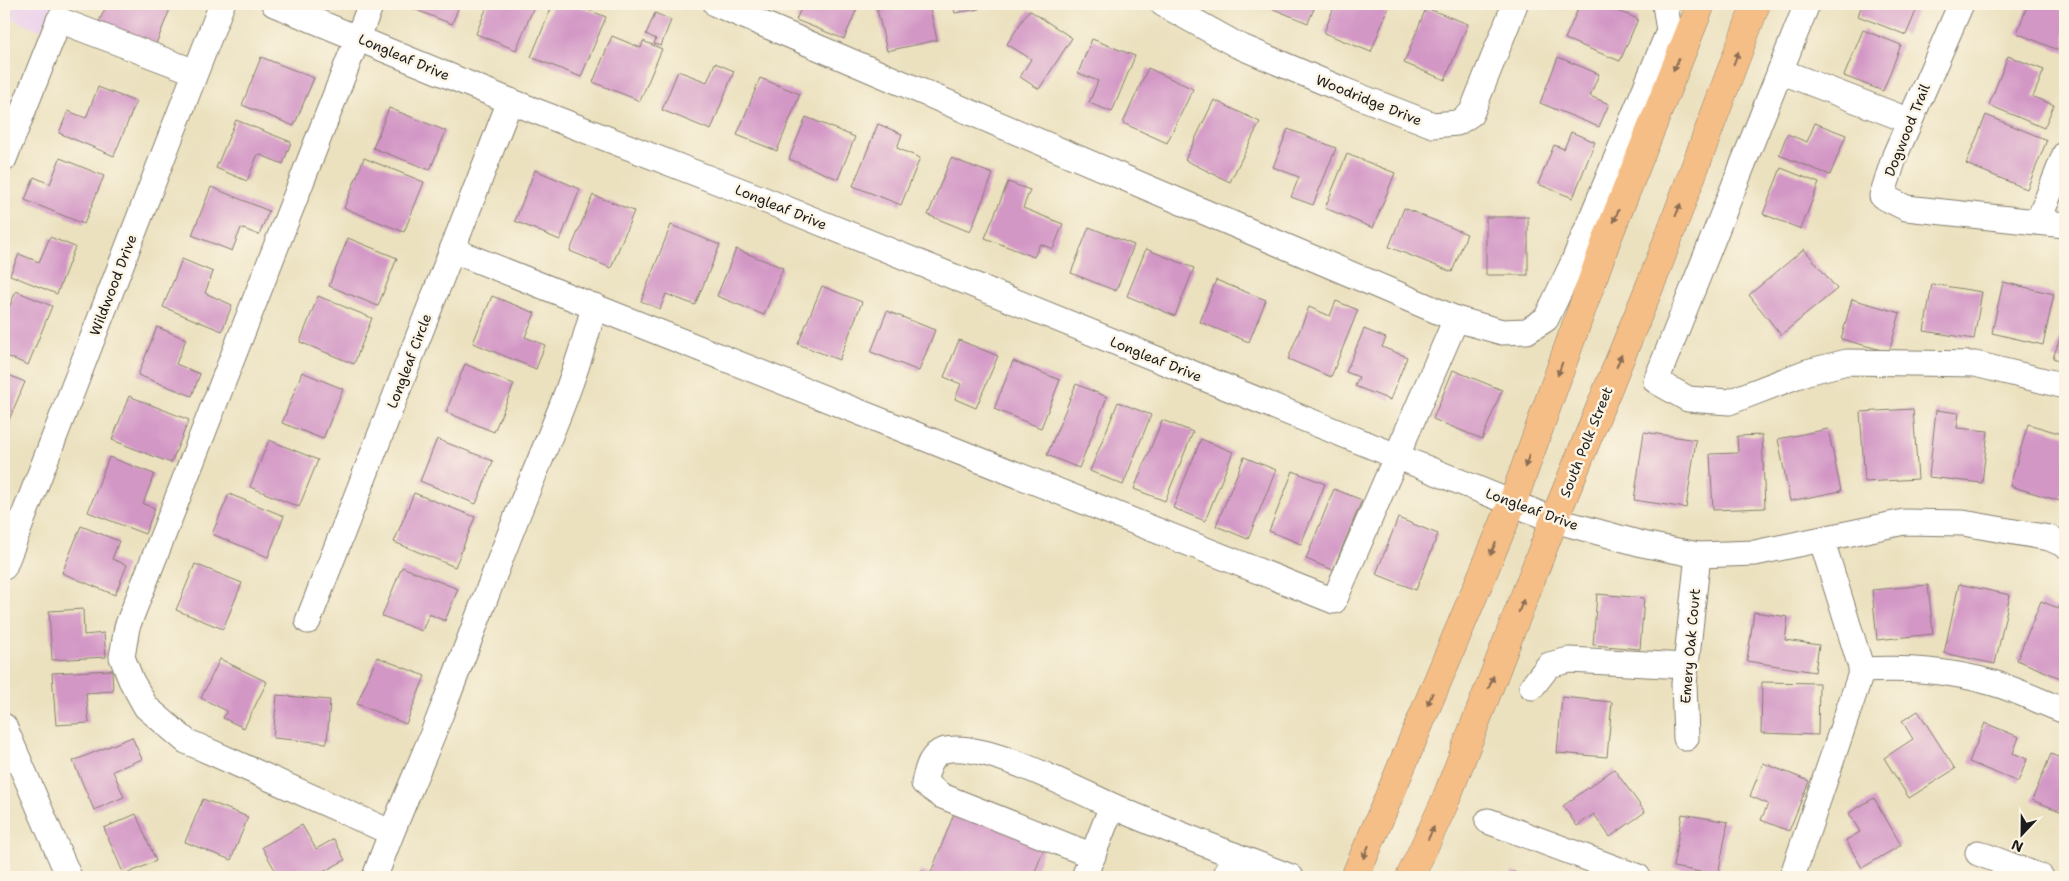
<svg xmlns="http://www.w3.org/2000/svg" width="2069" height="881" font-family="'Shantell Sans',sans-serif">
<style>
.built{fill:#ebd1eb}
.building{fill:#d397c6}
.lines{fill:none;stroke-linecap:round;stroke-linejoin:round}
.minor-casing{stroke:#847e6e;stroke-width:27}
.major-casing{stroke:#847e6e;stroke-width:29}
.minor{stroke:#fff;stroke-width:25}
.major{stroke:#f6be87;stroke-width:28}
.oneway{fill:#896d52}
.labels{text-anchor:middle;stroke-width:5;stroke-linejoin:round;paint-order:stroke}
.street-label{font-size:14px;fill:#1c1c1c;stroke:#fcf5e5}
</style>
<rect width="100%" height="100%" fill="#fcf5e5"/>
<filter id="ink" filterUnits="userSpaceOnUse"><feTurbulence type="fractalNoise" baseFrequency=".02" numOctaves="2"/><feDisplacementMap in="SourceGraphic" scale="10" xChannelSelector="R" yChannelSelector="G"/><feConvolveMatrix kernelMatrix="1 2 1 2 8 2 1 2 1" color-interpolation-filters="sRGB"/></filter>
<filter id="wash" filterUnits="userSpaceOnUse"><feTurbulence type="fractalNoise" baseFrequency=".0096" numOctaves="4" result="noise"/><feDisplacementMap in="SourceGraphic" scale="20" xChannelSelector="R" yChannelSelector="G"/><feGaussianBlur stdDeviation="1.12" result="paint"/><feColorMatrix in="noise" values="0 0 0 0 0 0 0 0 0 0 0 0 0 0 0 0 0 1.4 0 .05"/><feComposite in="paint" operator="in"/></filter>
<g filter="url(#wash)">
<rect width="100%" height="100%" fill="#ebe1bf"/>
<path class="built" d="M4 4H53L42 31 4 16Z"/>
<g id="blocks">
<g class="building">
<path d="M107 4 123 7 124 4H172L156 44 99 22Z"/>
<path d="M401 4H460L452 24Z"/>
<path d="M488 4H535L516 50 476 34Z"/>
<path d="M553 4H573L606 17 581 77 531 57Z"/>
<path d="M803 4H859L844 39 796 20Z"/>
<path d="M899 4H929L937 40 887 51 877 9Z"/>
<path d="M953 4H978L979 9 955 13Z"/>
<path d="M1261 4H1316L1308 23Z"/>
<path d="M1335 4H1390L1371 52 1324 33Z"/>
<path d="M1580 4H1600L1638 19 1620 61 1565 39Z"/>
<path d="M1862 4H1919L1906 35 1858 16Z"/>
<path d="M2028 4H2065V53L2017 33Z"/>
<path d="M1426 8 1468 24 1445 80 1404 63Z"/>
<path d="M1029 10 1072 38 1039 89 1020 77 1031 59 1007 44Z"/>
<path d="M655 13 671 20 661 46 654 44 656 39 646 34Z"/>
<path d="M1863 30 1901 45 1883 91 1844 76Z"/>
<path d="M612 36 641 48 643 41 662 49 640 101 593 82Z"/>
<path d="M1092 39 1135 56 1112 112 1089 103 1098 81 1078 73Z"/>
<path d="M2008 56 2044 70 2033 97 2054 105 2044 128 1989 105Z"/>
<path d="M261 57 314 78 294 126 242 105Z"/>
<path d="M1558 57 1599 74 1590 96 1609 104 1599 127 1540 103Z"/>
<path d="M715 63 734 71 711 130 662 110 678 71 707 82Z"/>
<path d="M1148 68 1193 89 1167 143 1123 123Z"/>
<path d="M760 78 800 94 777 151 737 135Z"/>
<path d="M98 87 136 102 114 156 59 133 68 111 86 118Z"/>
<path d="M1214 100 1260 122 1230 182 1185 160Z"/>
<path d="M389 108 446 131 430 170 373 148Z"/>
<path d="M1986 115 2047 140 2027 189 1966 164Z"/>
<path d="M806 117 855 137 838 179 789 159Z"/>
<path d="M236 120 291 142 283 164 258 154 247 181 216 168Z"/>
<path d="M1815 123 1846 135 1830 175 1779 155 1787 134 1807 142Z"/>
<path d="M878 124 902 134 897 148 920 158 901 205 853 186Z"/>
<path d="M1288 129 1336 148 1313 205 1291 197 1299 177 1273 167Z"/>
<path d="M1571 132 1595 142 1573 198 1538 184 1554 145 1564 149Z"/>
<path d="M1347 154 1395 173 1373 228 1325 208Z"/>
<path d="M60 158 104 176 84 224 25 200 34 177 50 184Z"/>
<path d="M364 158 424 182 404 232 344 208Z"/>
<path d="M951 158 993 174 970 232 928 215Z"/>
<path d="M1781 168 1819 183 1801 229 1763 214Z"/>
<path d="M535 170 580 189 560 240 515 221Z"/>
<path d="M1008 182 1030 190 1023 208 1063 224 1053 249 1040 244 1034 257 985 238Z"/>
<path d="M211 187 269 211 259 235 241 228 232 251 192 235Z"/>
<path d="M593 195 634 211 611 268 570 251Z"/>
<path d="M1404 208 1467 234 1452 272 1389 247Z"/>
<rect x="1486" y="217" width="42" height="58"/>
<path d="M671 225 720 245 695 305 666 294 660 309 641 301Z"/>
<path d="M1089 227 1134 245 1116 291 1071 273Z"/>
<path d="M50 237 75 247 57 294 10 275 19 254 39 262Z"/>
<path d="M348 238 397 258 378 306 329 286Z"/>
<path d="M736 249 783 268 764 315 717 296Z"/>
<path d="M1146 249 1194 268 1175 316 1127 296Z"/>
<path d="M1804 249 1837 289 1781 335 1749 295Z"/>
<path d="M182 259 213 272 205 293 232 305 222 331 163 307Z"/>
<path d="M1216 280 1266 300 1249 342 1200 322Z"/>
<path d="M2003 282 2054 294 2043 345 1992 333Z"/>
<path d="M1932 284 1982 292 1974 339 1924 331Z"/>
<path d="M822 286 862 302 839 360 798 344Z"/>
<path d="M16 291 52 306 28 365 4 355V320Z"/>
<path d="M318 296 372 318 354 364 300 342Z"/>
<path d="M492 296 535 313 525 337 545 345 536 369 473 343Z"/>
<path d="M1852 299 1900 313 1889 352 1841 339Z"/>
<path d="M1336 301 1358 310 1331 377 1288 359 1309 307 1330 316Z"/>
<path d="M887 311 935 330 919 371 871 352Z"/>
<path d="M2065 324V362L2053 358Z"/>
<path d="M157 327 186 339 176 364 200 374 192 396 138 375Z"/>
<path d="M1364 329 1386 338 1382 347 1407 357 1390 400 1355 386 1359 377 1346 372Z"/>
<path d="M959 340 998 356 976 408 955 399 961 384 944 377Z"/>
<path d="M1013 361 1060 380 1041 428 994 409Z"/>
<path d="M465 364 514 384 494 432 446 412Z"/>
<path d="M1453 370 1502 390 1482 439 1433 419Z"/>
<path d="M302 372 343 389 323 439 282 423Z"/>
<path d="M4 373 25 382 6 427 4 426Z"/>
<path d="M1076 384 1107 397 1079 468 1047 455Z"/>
<path d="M129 396 189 420 171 463 112 440Z"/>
<path d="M1118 402 1151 415 1123 485 1090 471Z"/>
<path d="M1913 409 1918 479 1865 482 1860 412Z"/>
<path d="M1936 410 1959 413 1957 428 1988 431 1982 483 1929 477Z"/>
<path d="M1162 420 1193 432 1165 501 1134 489Z"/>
<path d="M2028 424 2065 435V483L2060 501 2010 486Z"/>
<path d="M1828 429 1841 491 1790 501 1778 439Z"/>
<path d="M1644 432 1696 440 1686 508 1634 500Z"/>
<path d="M1762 435 1765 508 1713 510 1710 454 1738 453 1737 436Z"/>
<path d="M437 439 493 461 476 504 420 481Z"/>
<path d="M1201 439 1233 452 1205 521 1173 508Z"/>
<path d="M269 440 318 460 299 507 250 487Z"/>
<path d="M109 457 154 474 143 504 155 508 145 534 88 512Z"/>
<path d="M1244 457 1276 470 1248 539 1216 526Z"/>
<path d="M1293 471 1325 484 1301 544 1269 531Z"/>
<path d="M1334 489 1362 500 1333 570 1306 559Z"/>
<path d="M414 493 475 517 455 567 394 542Z"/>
<path d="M229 494 284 516 268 557 212 534Z"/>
<path d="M1398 518 1438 534 1416 590 1376 574Z"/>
<path d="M81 526 119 541 112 559 127 565 115 595 62 573Z"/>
<path d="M195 564 242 583 223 629 176 610Z"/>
<path d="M402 567 458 589 445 621 429 614 422 631 382 616Z"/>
<path d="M1959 584 2010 595 1995 664 1944 653Z"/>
<path d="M1928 585 1933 634 1877 640 1872 590Z"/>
<path d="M1597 594 1644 598 1640 649 1593 645Z"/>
<path d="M2041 601 2065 611V680L2017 660Z"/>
<path d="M83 609 84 635 104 633 106 657 52 660 49 611Z"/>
<path d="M1754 612 1788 617 1785 640 1819 645 1815 672 1747 661Z"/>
<path d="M377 657 425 676 406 724 357 704Z"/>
<path d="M220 659 267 682 244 728 223 718 227 711 201 698Z"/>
<path d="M112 670 113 691 86 693 89 723 56 725 52 673Z"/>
<path d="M1762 682 1819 683 1818 735 1761 733Z"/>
<path d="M277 695 330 700 327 743 273 738Z"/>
<path d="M1562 697 1612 702 1607 757 1557 753Z"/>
<path d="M1918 711 1955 769 1909 798 1884 758 1913 739 1902 721Z"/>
<path d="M1985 723 2019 737 2013 753 2027 759 2018 782 1969 762Z"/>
<path d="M132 737 142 759 113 771 124 797 94 810 73 761Z"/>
<path d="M2051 754 2065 760V813L2032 800Z"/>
<path d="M1763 763 1809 781 1789 831 1761 820 1768 804 1750 796Z"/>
<path d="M1614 769 1645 812 1610 837 1594 814 1577 826 1563 806Z"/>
<path d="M1874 798 1901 845 1862 868 1846 840 1860 832 1849 813Z"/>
<path d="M203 799 248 817 231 860 185 842Z"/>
<path d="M955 811 1045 846 1033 877H918L921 871 930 875Z"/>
<path d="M136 814 156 861 124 875 104 828Z"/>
<path d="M1682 814 1728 822 1718 875 1673 867Z"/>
<path d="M302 825 316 849 334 839 345 860 314 877H279L262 847Z"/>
<path d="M1513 872 1527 877H1511Z"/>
</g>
</g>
</g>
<g filter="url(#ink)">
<use href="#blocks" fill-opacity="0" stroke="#847e6e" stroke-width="1"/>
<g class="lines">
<g class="minor-casing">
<g id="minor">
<path d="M274 4 510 101 762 199 1554 520 1642 544 1698 555 1755 553 1904 522 1963 523 2049 538 2065 545"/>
<path d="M371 4 127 627 122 657 131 680 146 707 186 741 390 832"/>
<path d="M1163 4 1237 45 1343 90 1433 125 1457 123 1471 114 1515 4"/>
<path d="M1807 4 1656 381 1688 399 1729 402 1807 372 1847 362 1975 364 2065 386"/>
<path d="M1961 4 1895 155 1882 196 1906 208 2065 225"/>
<path d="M1780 71 1910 121"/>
<path d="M4 159 59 20 195 72"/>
<path d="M2038 222 2065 154"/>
<path d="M452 250 1334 601 1456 319 716 4"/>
<path d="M1456 319 1502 332 1527 331 1546 319 1573 263 1669 31 1665 4"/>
<path d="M4 567 222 4"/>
<path d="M308 621 510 101"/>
<path d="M1862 670C1909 668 1948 670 1993 683 2017 690 2041 702 2065 711"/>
<path d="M1532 687 1549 665 1569 660 1686 666"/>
<path d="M4 726 69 877"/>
<path d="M1686 738 1684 684 1698 555"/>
<path d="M1488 821 1638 877"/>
<path d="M1978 853 2041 877"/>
<path d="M1093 856 942 796 924 783C927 770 930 754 945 750 986 740 1085 795 1126 812 1180 835 1236 856 1291 877"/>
<path d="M375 877C394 821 420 768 441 713 469 642 495 571 523 501 549 438 578 373 594 306"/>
<path d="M1084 877 1112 806"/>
<path d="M1225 877 1234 855"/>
<path d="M1792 877 1862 670 1822 541"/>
</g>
</g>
<g class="major-casing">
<g id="major">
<path d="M1355 877 1512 504 1607 239 1701 4"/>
<path d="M1410 877 1444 804 1554 520 1656 271 1756 4"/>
</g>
</g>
<use href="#minor" class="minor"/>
<use href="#major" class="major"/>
</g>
<defs><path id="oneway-solid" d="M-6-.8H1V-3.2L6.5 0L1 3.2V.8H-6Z" transform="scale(1.25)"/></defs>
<g class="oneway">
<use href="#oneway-solid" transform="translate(1736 58) rotate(-69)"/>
<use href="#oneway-solid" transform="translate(1676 65) rotate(112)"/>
<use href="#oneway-solid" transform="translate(1678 210) rotate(-69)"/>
<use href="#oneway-solid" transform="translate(1616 216) rotate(112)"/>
<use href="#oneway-solid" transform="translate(1619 361) rotate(-68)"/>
<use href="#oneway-solid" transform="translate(1560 369) rotate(110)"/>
<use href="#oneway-solid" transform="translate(1527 461) rotate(110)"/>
<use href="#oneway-solid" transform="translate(1493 549) rotate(113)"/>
<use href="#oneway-solid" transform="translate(1521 606) rotate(-69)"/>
<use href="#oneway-solid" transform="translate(1491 682) rotate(-69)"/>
<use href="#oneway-solid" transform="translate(1430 699) rotate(113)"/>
<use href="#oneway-solid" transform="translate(1431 833) rotate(-65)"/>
<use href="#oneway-solid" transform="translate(1366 852) rotate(113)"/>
</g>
</g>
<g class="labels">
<g class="street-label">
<text transform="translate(404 57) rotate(23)" y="5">Longleaf Drive</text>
<text transform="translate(1369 100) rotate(22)" y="5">Woodridge Drive</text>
<text transform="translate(1907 130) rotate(-68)" y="5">Dogwood Trail</text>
<text transform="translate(781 207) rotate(22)" y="5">Longleaf Drive</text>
<text transform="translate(113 285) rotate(-69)" y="5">Wildwood Drive</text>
<text transform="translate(1156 359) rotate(22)" y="5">Longleaf Drive</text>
<text transform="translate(409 361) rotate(-69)" y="5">Longleaf Circle</text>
<text transform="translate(1586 442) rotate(-68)" y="5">South Polk Street</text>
<text transform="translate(1532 509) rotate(20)" y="5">Longleaf Drive</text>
<text transform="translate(1690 646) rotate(-85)" y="5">Emery Oak Court</text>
</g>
</g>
<rect width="2069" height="881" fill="none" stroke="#fcf5e5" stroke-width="20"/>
<g transform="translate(2022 834) rotate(202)" stroke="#fcf5e5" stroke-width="4" paint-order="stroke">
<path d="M0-4L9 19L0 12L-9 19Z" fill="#1c1c1c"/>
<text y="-8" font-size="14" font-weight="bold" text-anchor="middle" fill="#1c1c1c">N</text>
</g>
</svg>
